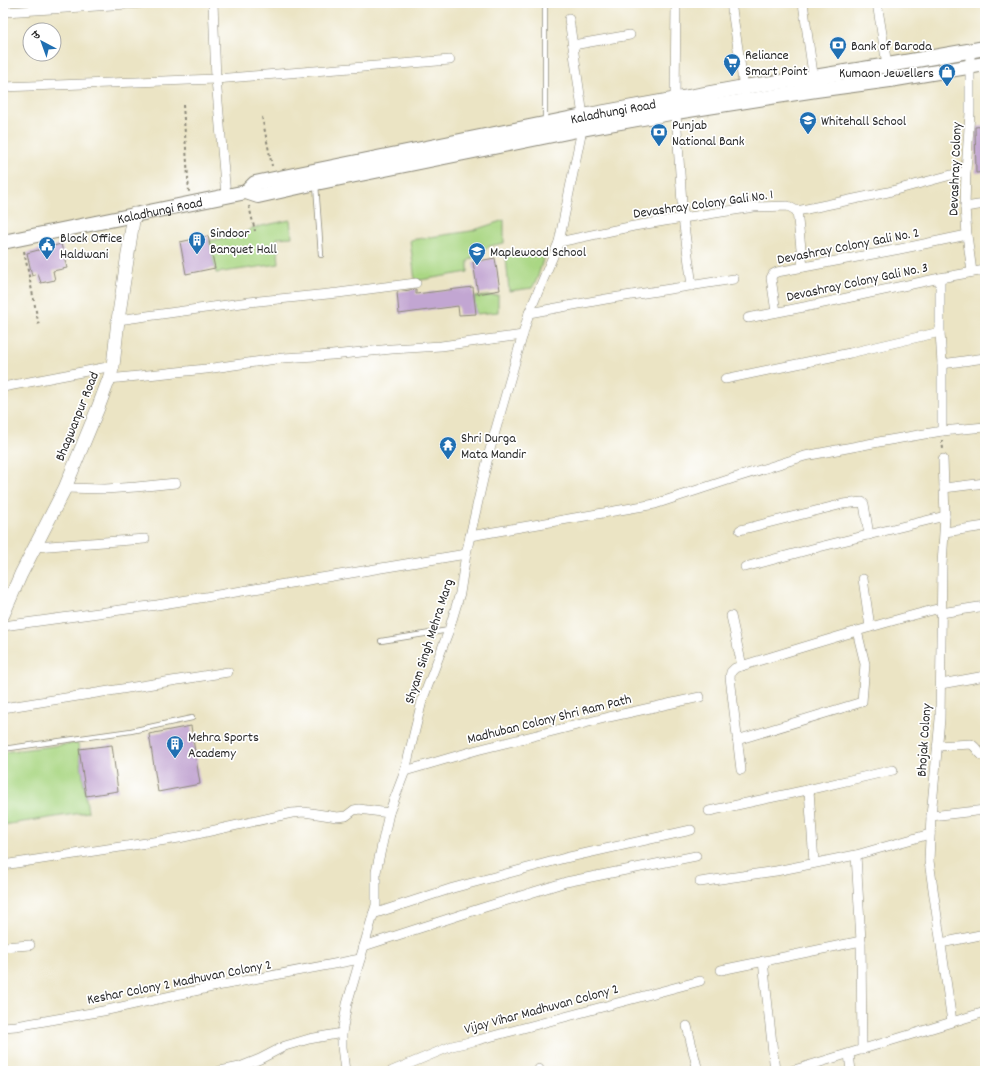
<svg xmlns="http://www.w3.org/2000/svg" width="988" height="1074" font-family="Dekko,'Playpen Sans Deva',sans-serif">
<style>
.green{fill:#aad784;stroke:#6a8158}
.building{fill:#c2a6d2}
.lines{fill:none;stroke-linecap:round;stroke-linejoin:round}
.lane-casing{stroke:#8b8878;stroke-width:6}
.street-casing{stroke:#8b8878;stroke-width:10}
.secondary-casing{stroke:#8b8878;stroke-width:14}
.primary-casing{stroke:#8b8878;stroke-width:16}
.path{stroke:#8b8878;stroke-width:2;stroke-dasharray:3 3;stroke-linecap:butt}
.lane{stroke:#fff;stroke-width:4.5}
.street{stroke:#fff;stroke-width:9}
.secondary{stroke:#fff;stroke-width:13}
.primary{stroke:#fff;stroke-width:14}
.labels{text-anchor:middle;stroke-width:3.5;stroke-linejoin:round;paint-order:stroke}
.poi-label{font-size:14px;fill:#2b2b2b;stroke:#fff;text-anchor:start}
.street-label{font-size:14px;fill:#2b2b2b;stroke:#fff}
</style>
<rect width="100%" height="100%" fill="#fff"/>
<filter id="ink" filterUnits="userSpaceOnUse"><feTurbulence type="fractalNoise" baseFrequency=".025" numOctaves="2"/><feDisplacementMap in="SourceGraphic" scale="8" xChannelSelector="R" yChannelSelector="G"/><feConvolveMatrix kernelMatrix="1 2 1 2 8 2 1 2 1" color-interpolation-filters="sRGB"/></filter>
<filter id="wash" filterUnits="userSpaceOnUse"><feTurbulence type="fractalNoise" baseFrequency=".012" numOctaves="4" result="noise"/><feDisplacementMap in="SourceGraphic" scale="16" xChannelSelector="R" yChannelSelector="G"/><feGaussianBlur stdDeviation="0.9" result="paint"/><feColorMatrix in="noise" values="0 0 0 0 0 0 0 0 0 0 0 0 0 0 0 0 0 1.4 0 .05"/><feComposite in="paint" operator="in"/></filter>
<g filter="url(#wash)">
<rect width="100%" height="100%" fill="#ebe4c4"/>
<g class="green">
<path d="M290 220 292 237 277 238 279 264 216 273 209 241 243 234 252 228Z"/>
<path d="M504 220V243L490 246 468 261V272L415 281 410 240 471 231Z"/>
<path d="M511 253H545L537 279 532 288 509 291 506 257Z"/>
<path d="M498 295V312L476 314 474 297Z"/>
<path d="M78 743 88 812 3 825V752Z"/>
</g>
<g id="blocks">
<g class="building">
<path d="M985 126V172L976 173 975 127Z"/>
<path d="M208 236 215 268 186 274 180 242Z"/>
<path d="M61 244 67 268 53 271 55 280 41 283 38 274 32 276 27 253Z"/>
<path d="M495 258 500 290 478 294 473 262Z"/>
<path d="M473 287 476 314 459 315 458 306 399 314 397 292 416 289V294Z"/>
<path d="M191 726 200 784 158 792 149 734Z"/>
<path d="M112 745 118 791 86 796 79 749Z"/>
</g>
</g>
</g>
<g filter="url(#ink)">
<use href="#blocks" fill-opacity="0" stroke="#8b8878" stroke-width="1"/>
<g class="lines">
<g class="lane-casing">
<g id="lane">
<path d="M545 3V121"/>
<path d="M316 185 321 255"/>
<path d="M381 641 449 630"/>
<path d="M3 749 131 731 192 718"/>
</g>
</g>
<g class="street-casing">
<g id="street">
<path d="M213 3 216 79 226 196"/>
<path d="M676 3 675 99 683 218 692 286"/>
<path d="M731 3 746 101"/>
<path d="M803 3 814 81"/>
<path d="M877 3 888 71"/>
<path d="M5 12 143 3"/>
<path d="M573 45 630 35"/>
<path d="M970 51V113L966 171 965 207 967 235 972 272"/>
<path d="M3 87 216 79 450 60"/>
<path d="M965 207 985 204"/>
<path d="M797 211 803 267"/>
<path d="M559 242 634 226 683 218 754 207 788 206 797 211 888 192 966 171"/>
<path d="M940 278V332L942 364V431"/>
<path d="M776 312 771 278 773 274 777 272 900 249 967 235"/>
<path d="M529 313 606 299 734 279"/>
<path d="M748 318 814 305 940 278 985 270"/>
<path d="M118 320 249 302 338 293 416 283"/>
<path d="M942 364 985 358"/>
<path d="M109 379 206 369 283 358 332 355 392 349 441 346 523 335"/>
<path d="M725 379 850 353 940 332"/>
<path d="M3 387 113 366"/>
<path d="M943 459 945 516 942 565 940 719 931 816 929 861 952 1022"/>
<path d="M65 488 105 489 136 487 176 483"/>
<path d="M944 488 985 483"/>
<path d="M740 530 843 504 862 502 864 504 869 535"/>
<path d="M945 532 985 526"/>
<path d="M470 536 655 504 734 478 805 456 884 441 942 431 985 427"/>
<path d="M35 547 145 539"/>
<path d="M745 567 819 547 945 516"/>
<path d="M863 579 870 627"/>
<path d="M941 613 985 606"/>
<path d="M731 616 742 666"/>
<path d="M3 626 157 605 466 554"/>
<path d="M941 684 985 676"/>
<path d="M3 708 228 672"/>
<path d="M737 740 862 702 865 664 857 631"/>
<path d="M937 746 971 744C977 747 979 755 985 757"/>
<path d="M741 770 730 677 731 672 735 668C804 647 872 625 941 608"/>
<path d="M405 771 477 750 609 717 700 697"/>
<path d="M809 790 814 863"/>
<path d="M709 811 807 790 893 770"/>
<path d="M931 816 985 810"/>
<path d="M856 855 861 941 862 1050"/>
<path d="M3 865 179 838 292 813 304 812 337 817 346 816 354 810 359 809 389 813"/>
<path d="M700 882 776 871 856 855 930 834"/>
<path d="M373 914 453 888 565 858 691 830"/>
<path d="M941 943 985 934"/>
<path d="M364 946 482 908 566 882 696 856"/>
<path d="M3 947 30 945"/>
<path d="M763 961 775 1071"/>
<path d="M721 970 861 941"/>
<path d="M687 1026 698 1071"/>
<path d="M3 1027 16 1026 103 1011 217 986 360 959"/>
<path d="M849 1054 851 1071"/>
<path d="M539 1069V1071"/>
<path d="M220 1071 240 1067 260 1059 285 1046 309 1039 342 1033"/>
<path d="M345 1071 342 1047V1033L347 1004 364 946 376 905V872L389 813 405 771 422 701 449 630 460 593 466 554 489 453 529 313 559 242 582 129 583 116 569 19"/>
<path d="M392 1071 452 1046 478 1040 700 981"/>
<path d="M791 1071 985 1012"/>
</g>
</g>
<g class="secondary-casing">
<path id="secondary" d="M3 615 21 574 65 488 98 408 109 379 113 366 118 320 134 214"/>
</g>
<g class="primary-casing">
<g id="primary">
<path id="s1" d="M246 192 255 183 274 179 583 116 744 87 814 77 888 65 985 48"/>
<path id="s2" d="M3 242 246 192 258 196 316 183 582 129 676 112 816 90 890 80 985 64"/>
</g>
</g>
<g class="path">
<path d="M183 105 189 192"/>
<path d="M262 117 272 166"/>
<path d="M249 206 255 231"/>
<path d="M24 251 39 326"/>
<path d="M942 440 943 449"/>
</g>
<use href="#lane" class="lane"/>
<use href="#street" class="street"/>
<use href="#secondary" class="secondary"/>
<use href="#primary" class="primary"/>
</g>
</g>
<defs>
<g id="bank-pin" transform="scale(0.9)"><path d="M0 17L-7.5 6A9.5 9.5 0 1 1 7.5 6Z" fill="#1f6fb2" stroke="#fff"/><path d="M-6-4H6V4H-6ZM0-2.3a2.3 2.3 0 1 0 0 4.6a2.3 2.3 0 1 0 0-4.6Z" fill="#fff"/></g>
<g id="supermarket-pin" transform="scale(0.9)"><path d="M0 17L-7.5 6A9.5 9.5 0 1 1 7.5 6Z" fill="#1f6fb2" stroke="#fff"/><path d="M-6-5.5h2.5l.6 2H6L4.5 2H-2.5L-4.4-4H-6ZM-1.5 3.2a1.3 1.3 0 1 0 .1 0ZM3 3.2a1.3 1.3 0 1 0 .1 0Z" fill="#fff"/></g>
<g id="shop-pin" transform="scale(0.9)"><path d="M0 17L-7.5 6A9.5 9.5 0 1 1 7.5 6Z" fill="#1f6fb2" stroke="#fff"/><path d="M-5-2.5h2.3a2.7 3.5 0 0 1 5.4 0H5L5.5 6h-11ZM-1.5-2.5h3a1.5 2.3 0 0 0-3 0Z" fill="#fff"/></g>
<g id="school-pin" transform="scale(0.9)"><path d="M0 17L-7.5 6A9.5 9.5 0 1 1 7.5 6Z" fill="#1f6fb2" stroke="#fff"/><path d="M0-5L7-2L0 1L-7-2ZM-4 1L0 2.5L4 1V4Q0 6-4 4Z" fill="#fff"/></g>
<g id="building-pin" transform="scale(0.9)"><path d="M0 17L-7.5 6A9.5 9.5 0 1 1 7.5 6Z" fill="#1f6fb2" stroke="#fff"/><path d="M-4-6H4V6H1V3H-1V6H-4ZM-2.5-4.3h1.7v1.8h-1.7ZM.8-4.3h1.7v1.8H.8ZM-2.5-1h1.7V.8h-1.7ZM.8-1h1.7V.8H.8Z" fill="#fff"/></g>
<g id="civic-pin" transform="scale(0.9)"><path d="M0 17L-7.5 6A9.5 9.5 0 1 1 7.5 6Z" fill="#1f6fb2" stroke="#fff"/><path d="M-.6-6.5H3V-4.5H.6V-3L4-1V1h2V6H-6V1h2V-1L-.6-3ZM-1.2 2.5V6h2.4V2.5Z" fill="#fff"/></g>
<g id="temple-pin" transform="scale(0.9)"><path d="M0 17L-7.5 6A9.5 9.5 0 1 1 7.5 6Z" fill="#1f6fb2" stroke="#fff"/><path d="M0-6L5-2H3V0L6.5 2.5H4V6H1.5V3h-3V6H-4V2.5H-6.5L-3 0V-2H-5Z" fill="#fff"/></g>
</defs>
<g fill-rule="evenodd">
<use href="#bank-pin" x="838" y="45"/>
<use href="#supermarket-pin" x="732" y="62"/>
<use href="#shop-pin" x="947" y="72"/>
<use href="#school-pin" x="808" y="120"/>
<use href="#bank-pin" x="659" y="132"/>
<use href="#building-pin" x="197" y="240"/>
<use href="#civic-pin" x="47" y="245"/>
<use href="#school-pin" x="477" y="251"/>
<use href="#temple-pin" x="448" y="445"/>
<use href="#building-pin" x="175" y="744"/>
</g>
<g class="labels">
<g class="poi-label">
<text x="851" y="50">Bank of Baroda</text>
<text x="745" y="59">Reliance<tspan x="745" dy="16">Smart Point</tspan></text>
<text x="934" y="77" text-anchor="end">Kumaon Jewellers</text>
<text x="821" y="125">Whitehall School</text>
<text x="672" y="129">Punjab<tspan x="672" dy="16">National Bank</tspan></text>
<text x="210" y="237">Sindoor<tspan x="210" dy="16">Banquet Hall</tspan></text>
<text x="60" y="242">Block Office<tspan x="60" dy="16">Haldwani</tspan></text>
<text x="490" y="256">Maplewood School</text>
<text x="461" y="442">Shri Durga<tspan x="461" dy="16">Mata Mandir</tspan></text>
<text x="188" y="741">Mehra Sports<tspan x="188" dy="16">Academy</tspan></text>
</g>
<g class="street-label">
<text dy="5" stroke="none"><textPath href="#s1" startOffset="378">Kaladhungi Road</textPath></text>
<text transform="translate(954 169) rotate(-88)" y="5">Devashray Colony</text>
<text transform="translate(703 203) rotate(-8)" y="5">Devashray Colony Gali No. 1</text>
<text dy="5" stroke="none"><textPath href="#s2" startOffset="160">Kaladhungi Road</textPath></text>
<text transform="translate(848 245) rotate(-11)" y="5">Devashray Colony Gali No. 2</text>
<text transform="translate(857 281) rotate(-12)" y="5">Devashray Colony Gali No. 3</text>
<text transform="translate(76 416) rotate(-68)" y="5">Bhagwanpur Road</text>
<text transform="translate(428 641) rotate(-72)" y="5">Shyam Singh Mehra Marg</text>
<text transform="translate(549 718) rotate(-14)" y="5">Madhuban Colony Shri Ram Path</text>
<text transform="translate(923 740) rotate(-86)" y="5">Bhojak Colony</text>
<text transform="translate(179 981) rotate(-11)" y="5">Keshar Colony 2 Madhuvan Colony 2</text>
<text transform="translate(541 1008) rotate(-15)" y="5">Vijay Vihar Madhuvan Colony 2</text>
</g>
</g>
<rect width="988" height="1074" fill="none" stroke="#fff" stroke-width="16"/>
<g transform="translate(42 42) rotate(319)"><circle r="19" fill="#ffffff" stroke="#aaaaaa"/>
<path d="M0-3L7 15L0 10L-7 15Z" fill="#1f6fb2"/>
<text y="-6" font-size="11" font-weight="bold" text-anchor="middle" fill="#2b2b2b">उ</text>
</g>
</svg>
